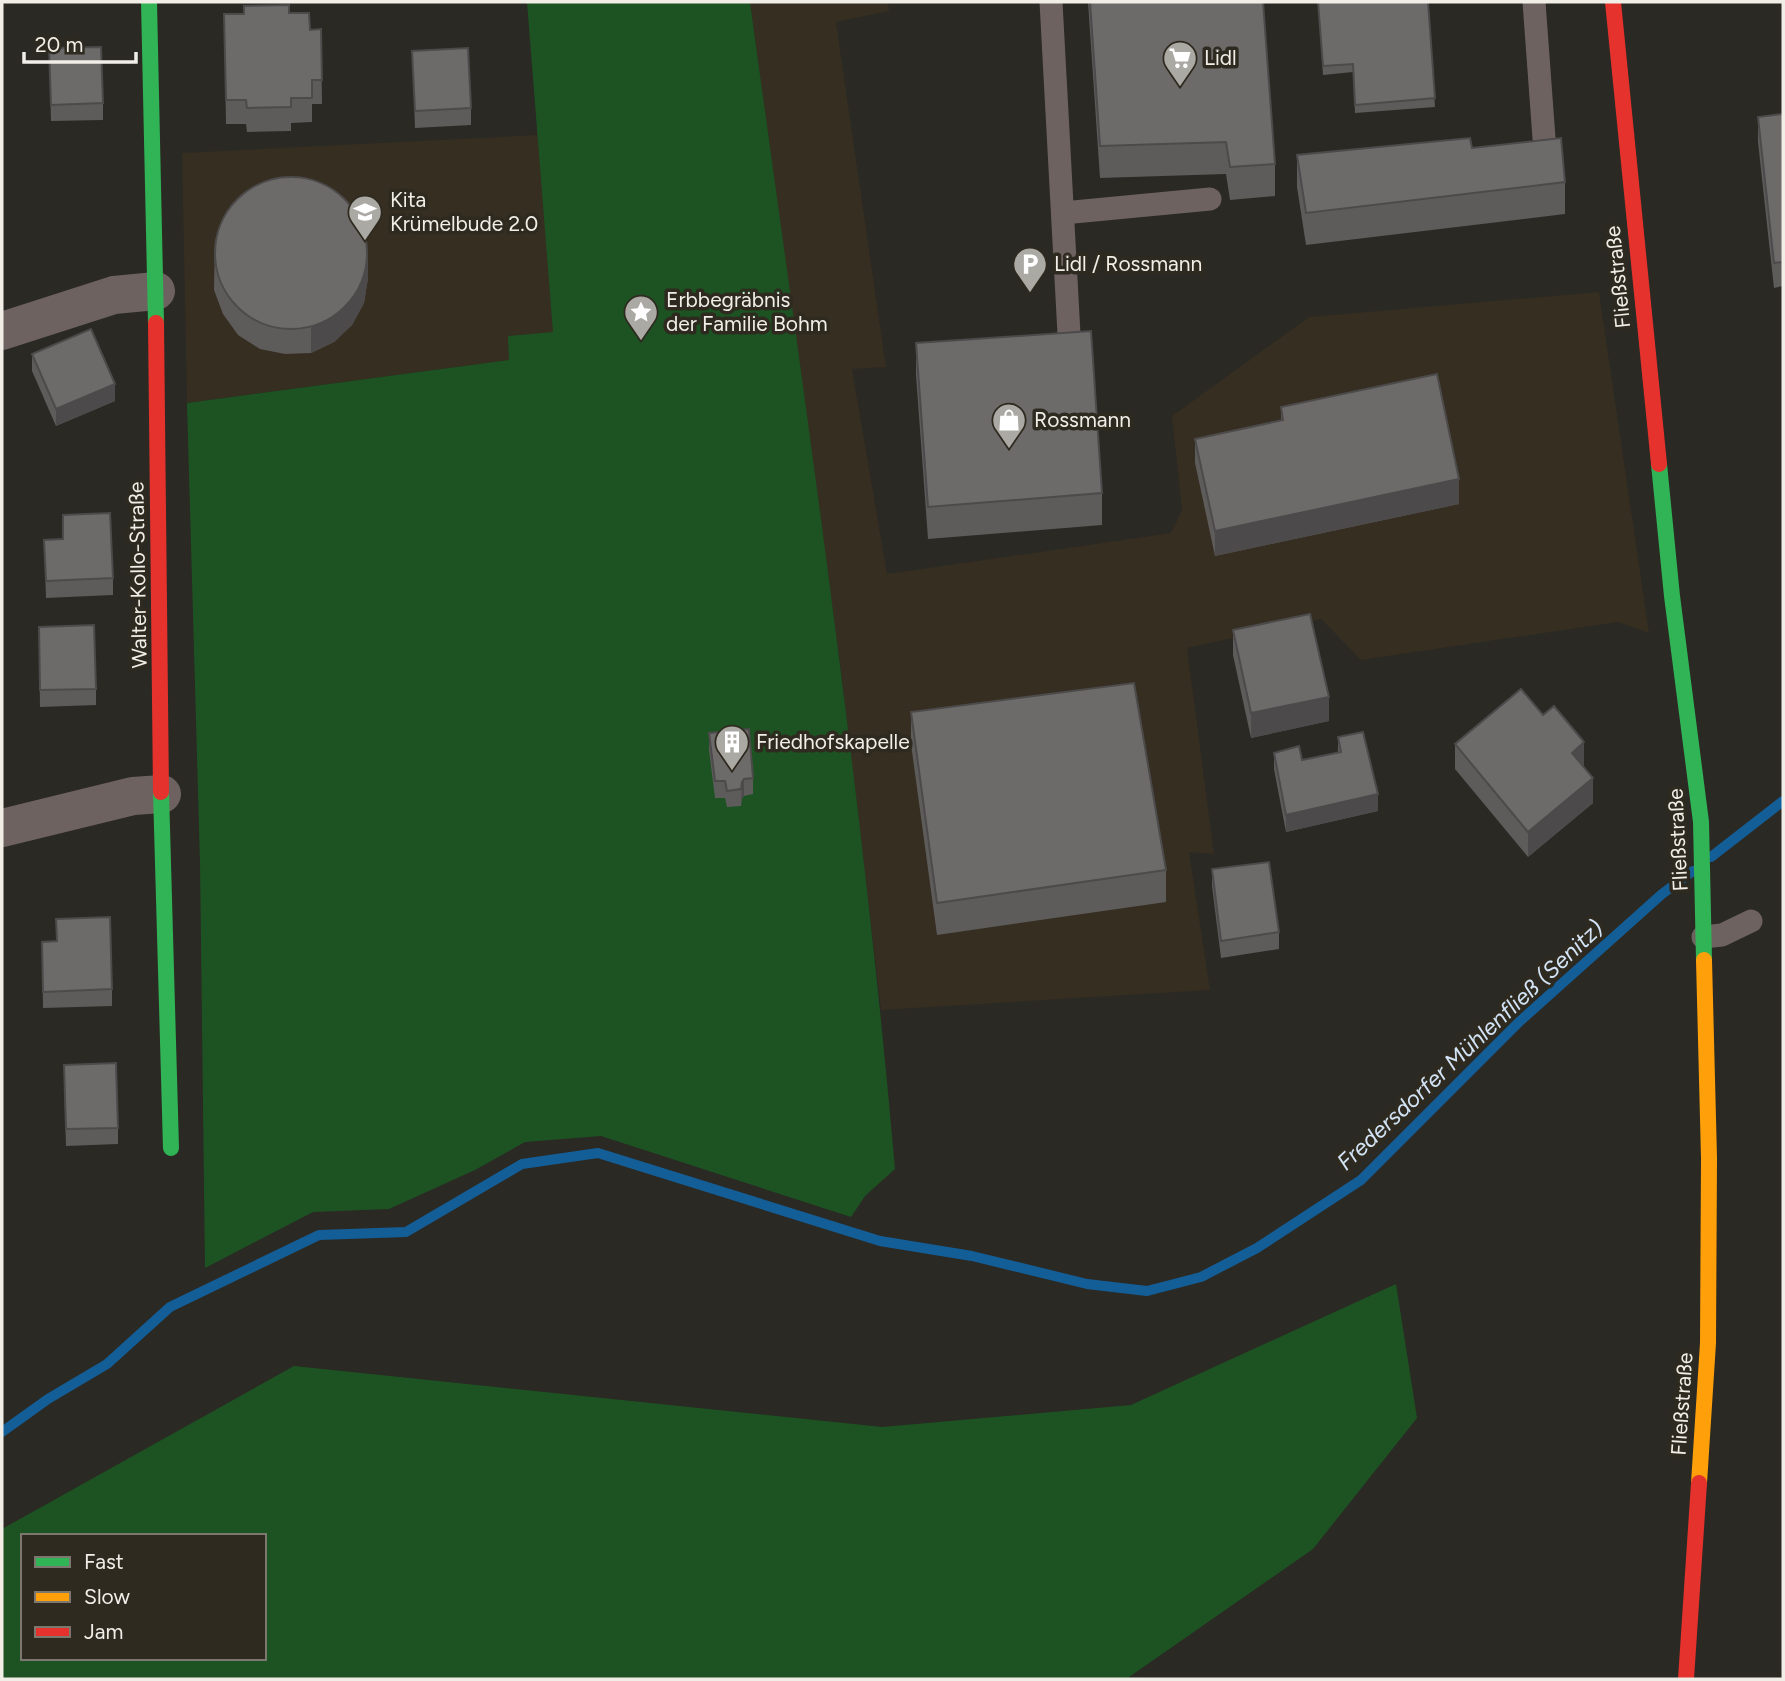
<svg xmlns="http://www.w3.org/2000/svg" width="1785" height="1681" font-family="Figtree,sans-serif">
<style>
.built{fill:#352e21}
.green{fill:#1d5322;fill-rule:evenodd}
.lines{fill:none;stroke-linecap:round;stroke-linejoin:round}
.stream{stroke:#145e98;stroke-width:10}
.lane{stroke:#6d6260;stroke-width:23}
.street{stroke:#6d6260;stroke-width:38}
.fast{stroke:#30b455;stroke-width:16}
.slow{stroke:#ff9f0a;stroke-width:16}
.jam{stroke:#e5322d;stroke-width:16}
.wall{fill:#5e5b5b}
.shaded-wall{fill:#4c4a4a}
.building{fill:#6d6a6a;stroke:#4c4a4a;stroke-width:2}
.labels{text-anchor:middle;stroke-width:7;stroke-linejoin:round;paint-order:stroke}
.poi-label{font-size:21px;fill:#f1eee8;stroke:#2e2a20;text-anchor:start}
.street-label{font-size:21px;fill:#f1eee8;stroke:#2e2a20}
.water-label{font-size:23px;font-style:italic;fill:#d3e4f6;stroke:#2e2a20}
</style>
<rect width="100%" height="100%" fill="#2a2924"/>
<g class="built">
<path d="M750 2H888L889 11 836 22 886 367 852 369 887 574 1171 533 1182 510 1172 416 1309 317 1599 292 1649 633 1618 622 1361 660 1321 619 1187 648 1214 854 1189 852 1210 990 881 1010 840 663Z"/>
<path d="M538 135 554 332 510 360 187 403 182 153Z"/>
</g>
<g class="green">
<path d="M527 2H750C803 390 861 778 895 1169L865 1196 851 1217 601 1136 525 1142 475 1170 389 1209 313 1212 205 1268 200 862 187 403 509 360 508 336 553 332Z"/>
<path d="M1396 1284 1417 1418 1313 1549 1129 1677 1130 1679H2V1529L294 1366 882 1427 1131 1405ZM23 1536H264V1658H23Z"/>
</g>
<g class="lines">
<g class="stream">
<path d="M1711 857 1783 801"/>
<path d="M2 1432 48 1399 107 1364 170 1307 319 1235 406 1232 522 1164 598 1153 880 1241 972 1256 1087 1284 1147 1291 1201 1277 1257 1248 1361 1180 1519 1022 1662 894 1693 871"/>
</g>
<g class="lane">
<path d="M1051 2 1069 334"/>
<path d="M1534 2 1544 138"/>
<path d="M1063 213 1210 199"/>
<path d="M1703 937 1722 935 1751 921"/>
</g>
<g class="street">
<path d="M2 331 114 295 156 291"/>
<path d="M2 828 133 796 162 794"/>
</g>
<g class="fast">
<path d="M149 2 156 323"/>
<path d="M1659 464 1672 596 1701 822 1704 960"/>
<path d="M161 792 171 1148"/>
</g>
<path class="slow" d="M1699 1483 1708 1343 1709 1158 1704 960"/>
<g class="jam">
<path d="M1613 2 1659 464"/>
<path d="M156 323 161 792"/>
<path d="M1686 1679 1699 1483"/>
</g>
</g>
<g class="wall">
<path d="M1088 2H1263L1275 164V196L1230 200 1226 174 1100 178Z"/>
<path d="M1318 2H1428L1435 107 1355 113 1353 72 1323 75Z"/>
<path d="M289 13 310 30 321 29 322 104H312V122L291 123V131L247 132 246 124H226L224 14Z"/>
<path d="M49 48 103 103V120L51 121Z"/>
<path d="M412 51 471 108V125L415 128Z"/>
<path d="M1783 114V286L1774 288 1758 142V117Z"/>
<path d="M1472 148 1565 182V214L1306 245 1297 187V155Z"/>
<path d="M215 239 368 278 364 303 352 325 334 342 311 353 285 354 260 349 238 335 223 314 214 290Z"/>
<path d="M916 343 1102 493V525L928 539 916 375Z"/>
<path d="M32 354 115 401 56 426 32 371Z"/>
<path d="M1281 407 1459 504 1215 556 1195 463V439L1281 420Z"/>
<path d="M44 540 113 578V595L46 598Z"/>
<path d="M1233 630 1329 721 1251 738 1233 655Z"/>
<path d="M39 643 96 689V705L40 707Z"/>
<path d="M911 712 1166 870V902L937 935 911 744Z"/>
<path d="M709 733 753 778V794L744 796 742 799 741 806 727 807 725 798H715L709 750Z"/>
<path d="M1338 737 1378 811 1286 832 1274 769V753L1302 760 1338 752Z"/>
<path d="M1455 744 1584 767 1593 803 1528 857 1455 769Z"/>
<path d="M1212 869 1279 932V949L1221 958 1212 886Z"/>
<path d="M56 919 112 989V1006L43 1008 42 942 56 941Z"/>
<path d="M64 1081 118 1128V1144L66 1146Z"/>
</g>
<g class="shaded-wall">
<path d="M368 253V278L364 303 352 325 334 342 311 353V328Z"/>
<path d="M115 384V401L56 426V409Z"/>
<path d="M1459 479V504L1215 556V531Z"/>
<path d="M1329 697V721L1251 738V713Z"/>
<path d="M1584 742V767L1572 753Z"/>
<path d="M1593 778V803L1528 857V832Z"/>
<path d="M744 779V796L742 799 741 806 742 782Z"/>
<path d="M1378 794V811L1286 832V815Z"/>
</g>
<g class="building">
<path d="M1090 2H1263L1275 164 1230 167 1226 142 1100 146Z"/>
<path d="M1318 2H1428L1435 98 1355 105 1353 64 1323 66Z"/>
<path d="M289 5V13H309L310 30 321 29 322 80H312V98H291V107L247 108 246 100H226L224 14H244V6Z"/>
<path d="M101 47 103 103 51 105 49 48Z"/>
<path d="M468 48 471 108 415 111 412 51Z"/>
<path d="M1783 114V262L1774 263 1758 117Z"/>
<path d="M1470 138 1472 148 1561 138 1565 182 1306 213 1297 155Z"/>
<circle cx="291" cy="253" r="76"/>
<path d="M91 329 115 384 56 409 32 354Z"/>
<path d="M1091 331 1102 493 928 507 916 343Z"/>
<path d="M1437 374 1459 479 1215 531 1195 439 1283 420 1281 407Z"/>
<path d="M110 513 113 578 46 581 44 540 63 539V515Z"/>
<path d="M1310 614 1329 697 1251 713 1233 630Z"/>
<path d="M94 625 96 689 40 690 39 627Z"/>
<path d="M1134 683 1166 870 937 903 911 712Z"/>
<path d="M1521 689 1543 715 1554 706 1584 742 1572 753 1593 778 1528 832 1455 744Z"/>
<path d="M749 729 753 778 744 779 742 782 741 789 727 791 725 781H715L709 733Z"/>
<path d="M1363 732 1378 794 1286 815 1274 753 1299 746 1302 760 1341 752 1338 737Z"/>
<path d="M1269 862 1279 932 1221 941 1212 869Z"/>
<path d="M110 917 112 989 43 992 42 942 57 941 56 919Z"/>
<path d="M116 1063 118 1128 66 1129 64 1065Z"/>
</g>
<defs>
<g id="supermarket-pin" transform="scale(1.75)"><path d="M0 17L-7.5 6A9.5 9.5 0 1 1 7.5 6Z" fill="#aba9a3" stroke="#2e2a20"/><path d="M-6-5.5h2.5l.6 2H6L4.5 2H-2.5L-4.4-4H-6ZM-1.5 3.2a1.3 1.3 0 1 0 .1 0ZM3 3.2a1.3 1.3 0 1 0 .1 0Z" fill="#fff"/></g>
<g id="school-pin" transform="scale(1.75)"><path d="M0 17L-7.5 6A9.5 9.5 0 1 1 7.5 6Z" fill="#aba9a3" stroke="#2e2a20"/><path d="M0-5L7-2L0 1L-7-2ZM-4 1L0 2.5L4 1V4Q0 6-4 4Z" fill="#fff"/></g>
<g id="parking-pin" transform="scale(1.75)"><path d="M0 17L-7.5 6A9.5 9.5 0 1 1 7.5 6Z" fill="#aba9a3" stroke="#2e2a20"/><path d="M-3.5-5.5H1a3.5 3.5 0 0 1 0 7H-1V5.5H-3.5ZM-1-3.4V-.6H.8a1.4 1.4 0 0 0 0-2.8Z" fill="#fff"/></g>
<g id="sight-pin" transform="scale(1.75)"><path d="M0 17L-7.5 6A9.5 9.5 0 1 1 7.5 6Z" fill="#aba9a3" stroke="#2e2a20"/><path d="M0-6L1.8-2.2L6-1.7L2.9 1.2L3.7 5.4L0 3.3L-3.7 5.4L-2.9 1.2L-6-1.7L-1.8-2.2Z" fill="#fff"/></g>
<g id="shop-pin" transform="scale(1.75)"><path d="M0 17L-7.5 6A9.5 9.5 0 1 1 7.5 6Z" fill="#aba9a3" stroke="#2e2a20"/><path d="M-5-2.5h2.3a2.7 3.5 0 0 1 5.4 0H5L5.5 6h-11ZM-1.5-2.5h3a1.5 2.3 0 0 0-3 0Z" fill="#fff"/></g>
<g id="building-pin" transform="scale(1.75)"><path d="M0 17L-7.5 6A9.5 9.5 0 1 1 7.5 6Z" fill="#aba9a3" stroke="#2e2a20"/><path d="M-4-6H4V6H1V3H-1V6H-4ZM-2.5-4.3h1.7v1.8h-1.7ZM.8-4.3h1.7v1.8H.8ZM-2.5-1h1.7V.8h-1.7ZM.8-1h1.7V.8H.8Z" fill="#fff"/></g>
</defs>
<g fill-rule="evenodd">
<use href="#supermarket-pin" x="1180" y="58"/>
<use href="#school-pin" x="365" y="212"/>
<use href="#parking-pin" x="1030" y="264"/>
<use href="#sight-pin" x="641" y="312"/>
<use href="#shop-pin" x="1009" y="420"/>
<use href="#building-pin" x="732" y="742"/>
</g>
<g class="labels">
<g class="poi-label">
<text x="1204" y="65">Lidl</text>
<text x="390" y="207">Kita<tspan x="390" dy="24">Krümelbude 2.0</tspan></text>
<text x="1054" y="271">Lidl / Rossmann</text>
<text x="666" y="307">Erbbegräbnis<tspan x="666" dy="24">der Familie Bohm</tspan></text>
<text x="1034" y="427">Rossmann</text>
<text x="756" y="749">Friedhofskapelle</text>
</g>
<g class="street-label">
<text transform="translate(1618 277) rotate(-96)" y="7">Fließstraße</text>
<text transform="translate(138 575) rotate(-91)" y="7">Walter-Kollo-Straße</text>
<text transform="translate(1678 840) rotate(-93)" y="7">Fließstraße</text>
<text transform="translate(1682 1404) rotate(-86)" y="7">Fließstraße</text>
</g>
<g class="water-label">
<text transform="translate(1470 1045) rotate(-43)" y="8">Fredersdorfer Mühlenfließ (Senitz)</text>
</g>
</g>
<rect width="1785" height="1681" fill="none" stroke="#f1eee8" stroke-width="7"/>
<rect x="21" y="1534" width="245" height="126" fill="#2e2a20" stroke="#7c7870" stroke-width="2"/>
<rect x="35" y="1557" width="35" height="10" fill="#30b455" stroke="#7c7870" stroke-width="2"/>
<text x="84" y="1569" font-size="21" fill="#f1eee8">Fast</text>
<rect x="35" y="1592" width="35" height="10" fill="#ff9f0a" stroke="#7c7870" stroke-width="2"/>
<text x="84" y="1604" font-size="21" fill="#f1eee8">Slow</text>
<rect x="35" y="1627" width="35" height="10" fill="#e5322d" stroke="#7c7870" stroke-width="2"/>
<text x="84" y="1639" font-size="21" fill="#f1eee8">Jam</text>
<path d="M24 52v10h112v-10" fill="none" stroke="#f1eee8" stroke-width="3.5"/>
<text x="35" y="52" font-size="21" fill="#f1eee8" stroke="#2e2a20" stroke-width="5" paint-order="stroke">20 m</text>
</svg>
